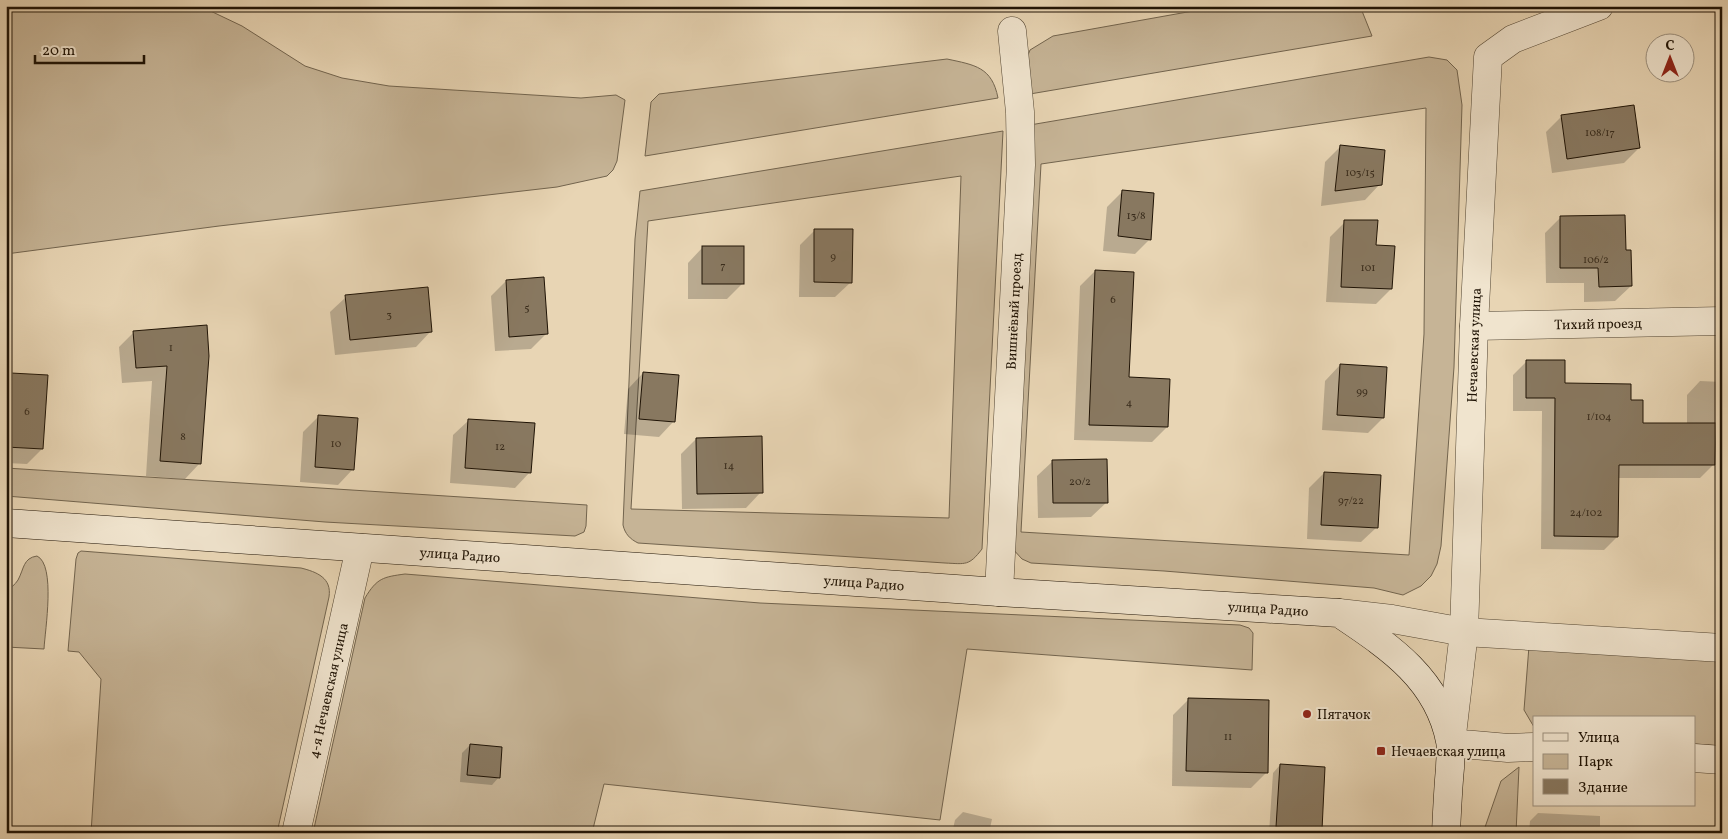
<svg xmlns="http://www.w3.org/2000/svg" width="1728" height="839" font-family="Vollkorn,serif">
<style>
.green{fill:#c6b496;stroke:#72644e;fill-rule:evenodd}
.shadow{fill:#0003}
.building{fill:#887860;stroke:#1f1305}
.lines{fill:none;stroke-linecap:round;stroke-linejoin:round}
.street-casing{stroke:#514431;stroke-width:29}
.secondary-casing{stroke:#1f1305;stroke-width:29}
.street{stroke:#f0e4ce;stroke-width:28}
.secondary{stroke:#f0e4ce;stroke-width:28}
.poi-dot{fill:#8f2418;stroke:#f0e4ce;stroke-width:2}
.labels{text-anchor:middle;stroke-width:4;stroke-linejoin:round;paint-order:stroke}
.number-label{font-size:11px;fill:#392c1c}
.street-label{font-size:14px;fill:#1f1305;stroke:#f0e4ce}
.poi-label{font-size:14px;fill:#1f1305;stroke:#f0e4ce;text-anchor:start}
</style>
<rect width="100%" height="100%" fill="#e8d5b4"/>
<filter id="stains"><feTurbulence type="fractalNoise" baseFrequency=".004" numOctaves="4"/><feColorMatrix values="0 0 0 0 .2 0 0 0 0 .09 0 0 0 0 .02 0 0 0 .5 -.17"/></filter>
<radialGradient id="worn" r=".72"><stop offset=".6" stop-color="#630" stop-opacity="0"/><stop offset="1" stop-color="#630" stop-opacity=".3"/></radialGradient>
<g class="green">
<path d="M6 6H200L242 26 305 66 342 78 389 86 581 98 616 95 625 100 617 161 613 170 607 176 557 187 219 226 6 254Z"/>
<path d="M1221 6H1360L1372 36 1024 95V65L1030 50 1053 36Z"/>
<path d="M1429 57 1447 60 1457 70 1462 105 1454 367 1441 546 1437 564 1431 576 1421 586 1403 595 1374 588 1164 571 1031 563 1022 559 1011 547 1024 126ZM1426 108 1424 334 1409 555 1021 532 1041 164Z"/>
<path d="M947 59C975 65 992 67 998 98L645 156 651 102 659 94Z"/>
<path d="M1003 131 982 549C969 566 966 564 945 563L638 543C630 539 625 534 623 525L635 239 640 191ZM961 176 949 518 631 509 648 221Z"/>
<path d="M6 468 587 505 586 526 584 532 575 536 325 522 6 496Z"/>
<path d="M81 551 301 568C317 572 332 578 329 597L277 833H91L101 679 79 652 68 651 76 559 78 553Z"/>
<path d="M37 556C56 565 45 630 44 649L6 647V592C10 588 15 585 18 580 24 569 23 558 37 556Z"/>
<path d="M405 574 760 603 1240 625 1249 628 1253 633 1252 670 967 649 940 820 604 784 592 833H313L365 598C377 578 383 577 405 574Z"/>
<path d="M1529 646 1722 651V746L1694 744V718H1534V727L1524 710Z"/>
<path d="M1519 767 1516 833H1483L1501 781Z"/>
</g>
<g class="shadow">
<path d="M1633 107 1639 148 1624 163 1552 173 1546 132 1561 117Z"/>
<path d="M1340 147 1380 184 1365 200 1321 206 1325 162Z"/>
<path d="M1122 192 1150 239 1135 254 1103 251 1107 207Z"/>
<path d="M1560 218 1624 251 1631 286 1615 301 1584 302V283H1546L1545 233Z"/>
<path d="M1345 222 1375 246 1391 289 1376 304 1326 302 1330 237Z"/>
<path d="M815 230 851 282 835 297H799L800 245Z"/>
<path d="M703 247 743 283 727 299H688V263Z"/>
<path d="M1095 271 1127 379 1167 427 1152 442 1074 440 1080 286Z"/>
<path d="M506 281 546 334 531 349 495 351 491 296Z"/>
<path d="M346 297 431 331 416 347 335 355 330 312Z"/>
<path d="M206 327 200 463 185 479 146 476 152 381 122 383 119 347 134 332Z"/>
<path d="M1526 362 1564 384 1630 401 1641 424H1687V395L1700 381 1722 382V445H1714V464L1700 478H1618L1617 537 1604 550 1541 549 1542 411H1513V375Z"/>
<path d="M1340 365 1383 418 1368 433 1322 430 1325 381Z"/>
<path d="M643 373 674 421 659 437 624 434 628 389Z"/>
<path d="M11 374 42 449 27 464 6 463V379Z"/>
<path d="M319 416 353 469 338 485 300 482 303 432Z"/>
<path d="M469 420 530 472 515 488 450 483 453 435Z"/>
<path d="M696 439 761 492 746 508 682 509 681 454Z"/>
<path d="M1053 461 1107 502 1091 517 1038 518 1037 476Z"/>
<path d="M1324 473 1377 527 1361 542 1307 539 1309 488Z"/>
<path d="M1188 700 1266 773 1251 788 1172 786 1173 715Z"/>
<path d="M470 745 499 777 492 785 460 782 462 753Z"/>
<path d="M1280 765 1320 829 1317 833H1269L1273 773Z"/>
<path d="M963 812 992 819 989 833H952L955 820Z"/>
<path d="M1538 813 1600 816V833H1529L1530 821Z"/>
<path d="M1720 824H1722V833H1662L1666 828 1715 829Z"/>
</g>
<g class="building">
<path d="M1634 105 1640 148 1567 159 1561 115Z"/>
<path d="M1340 145 1385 150 1382 185 1335 191Z"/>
<path d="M1122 190 1154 193 1151 240 1118 236Z"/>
<path d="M1625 215 1626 250H1631L1632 286 1599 287 1598 268H1560V216Z"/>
<path d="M1344 220H1378L1376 245 1395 246 1392 289 1341 287Z"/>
<path d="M814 229H853L852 283 814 282Z"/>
<rect x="702" y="246" width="42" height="38"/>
<path d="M1095 270 1134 272 1129 377 1170 379 1168 427 1089 425Z"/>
<path d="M544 277 548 334 509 337 506 280Z"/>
<path d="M428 287 432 332 350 340 345 295Z"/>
<path d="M207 325 209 356 201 464 160 461 167 366 136 368 133 331Z"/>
<path d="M1526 360H1565V383L1631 384V400H1643V423H1716L1715 465H1619L1618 537 1554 536 1555 398H1526Z"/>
<path d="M1340 364 1387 367 1384 418 1337 415Z"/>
<path d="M643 372 679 375 675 422 639 419Z"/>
<path d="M11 373 48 375 43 449 6 447Z"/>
<path d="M318 415 358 418 354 470 315 467Z"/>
<path d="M468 419 535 423 531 473 465 468Z"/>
<path d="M762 436 763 493 697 494 696 438Z"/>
<path d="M1107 459 1108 503H1053L1052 460Z"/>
<path d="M1324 472 1381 475 1378 528 1321 525Z"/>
<path d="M1188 698 1269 700 1268 773 1186 771Z"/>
<path d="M470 744 502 747 500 778 467 775Z"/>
<path d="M1280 764 1325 767 1322 830 1276 827Z"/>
</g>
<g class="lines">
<g class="street-casing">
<g id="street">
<path id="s1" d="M1474 326 1722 321"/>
<path id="s2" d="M999 592 1021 165 1020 112 1012 31"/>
<path d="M1339 613 1392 619 1464 632 1722 648"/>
<path id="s3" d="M1534 747 1508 748 1451 743 1464 632 1474 326 1488 57 1513 39 1599 6"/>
<path d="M1694 758 1722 760"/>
<path id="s4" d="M296 833 360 548"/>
</g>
</g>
<g class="secondary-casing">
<g id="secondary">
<path id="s5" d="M6 523 999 592 1339 613C1388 646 1438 678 1450 741 1452 749 1450 759 1450 768 1448 789 1447 811 1446 833"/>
</g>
</g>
<use href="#street" class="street"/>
<use href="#secondary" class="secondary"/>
</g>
<g class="poi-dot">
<circle cx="1307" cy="714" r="5"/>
<rect x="1376" y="746" width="10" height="10" rx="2.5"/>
</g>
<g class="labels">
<g class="number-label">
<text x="1600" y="136">108/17</text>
<text x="1360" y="176">103/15</text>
<text x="1136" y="219">13/8</text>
<text x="833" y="260">9</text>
<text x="1596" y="263">106/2</text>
<text x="723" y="269">7</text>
<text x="1368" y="271">101</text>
<text x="1113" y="303">6</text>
<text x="527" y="311">5</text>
<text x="389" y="318">3</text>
<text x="171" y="351">1</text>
<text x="1362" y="395">99</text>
<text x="1129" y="406">4</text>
<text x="27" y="415">6</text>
<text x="1599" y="420">1/104</text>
<text x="183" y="440">8</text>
<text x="336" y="447">10</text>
<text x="500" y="450">12</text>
<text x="729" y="469">14</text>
<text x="1080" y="485">20/2</text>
<text x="1351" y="504">97/22</text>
<text x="1586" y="516">24/102</text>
<text x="1228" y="740">11</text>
</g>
<g class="street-label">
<text dy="5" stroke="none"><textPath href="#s2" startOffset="281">Вишнёвый проезд</textPath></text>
<text dy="5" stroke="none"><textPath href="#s1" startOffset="124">Тихий проезд</textPath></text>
<text dy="5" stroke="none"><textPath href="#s3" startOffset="482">Нечаевская улица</textPath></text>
<text dy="5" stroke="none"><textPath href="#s5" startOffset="455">улица Радио</textPath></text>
<text dy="5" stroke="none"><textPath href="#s5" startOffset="860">улица Радио</textPath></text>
<text dy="5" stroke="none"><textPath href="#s5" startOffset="1265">улица Радио</textPath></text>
<text dy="5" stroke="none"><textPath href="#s4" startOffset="146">4-я Нечаевская улица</textPath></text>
</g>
<g class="poi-label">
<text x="1317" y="719">Пятачок</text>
<text x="1391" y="756">Нечаевская улица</text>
</g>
</g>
<rect width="1728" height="839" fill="none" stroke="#e8d5b4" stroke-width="25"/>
<rect x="8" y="8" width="1713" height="824" fill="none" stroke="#1f1305" stroke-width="2.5"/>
<rect x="12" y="12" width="1703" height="814" fill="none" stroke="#1f1305"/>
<rect x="1533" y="716" width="162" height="90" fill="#f0e4ce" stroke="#9c907e"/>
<rect x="1543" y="733" width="25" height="8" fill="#f0e4ce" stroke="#9c907e"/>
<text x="1578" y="742" font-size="15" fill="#1f1305">Улица</text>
<rect x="1543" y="754" width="25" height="15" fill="#c6b496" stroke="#9c907e"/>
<text x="1578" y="766" font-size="15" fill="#1f1305">Парк</text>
<rect x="1543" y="779" width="25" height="15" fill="#887860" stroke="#9c907e"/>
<text x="1578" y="792" font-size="15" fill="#1f1305">Здание</text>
<g transform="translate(1670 58)"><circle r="24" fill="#f0e4ce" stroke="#9c907e"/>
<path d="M0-4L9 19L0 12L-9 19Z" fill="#8f2418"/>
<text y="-8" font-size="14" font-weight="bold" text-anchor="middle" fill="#1f1305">С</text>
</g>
<path d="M35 55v8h109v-8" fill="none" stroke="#1f1305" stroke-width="2.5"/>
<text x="42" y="55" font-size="15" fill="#1f1305" stroke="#f0e4ce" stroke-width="4" paint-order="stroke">20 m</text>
<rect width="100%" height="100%" filter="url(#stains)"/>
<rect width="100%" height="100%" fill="url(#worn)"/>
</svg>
